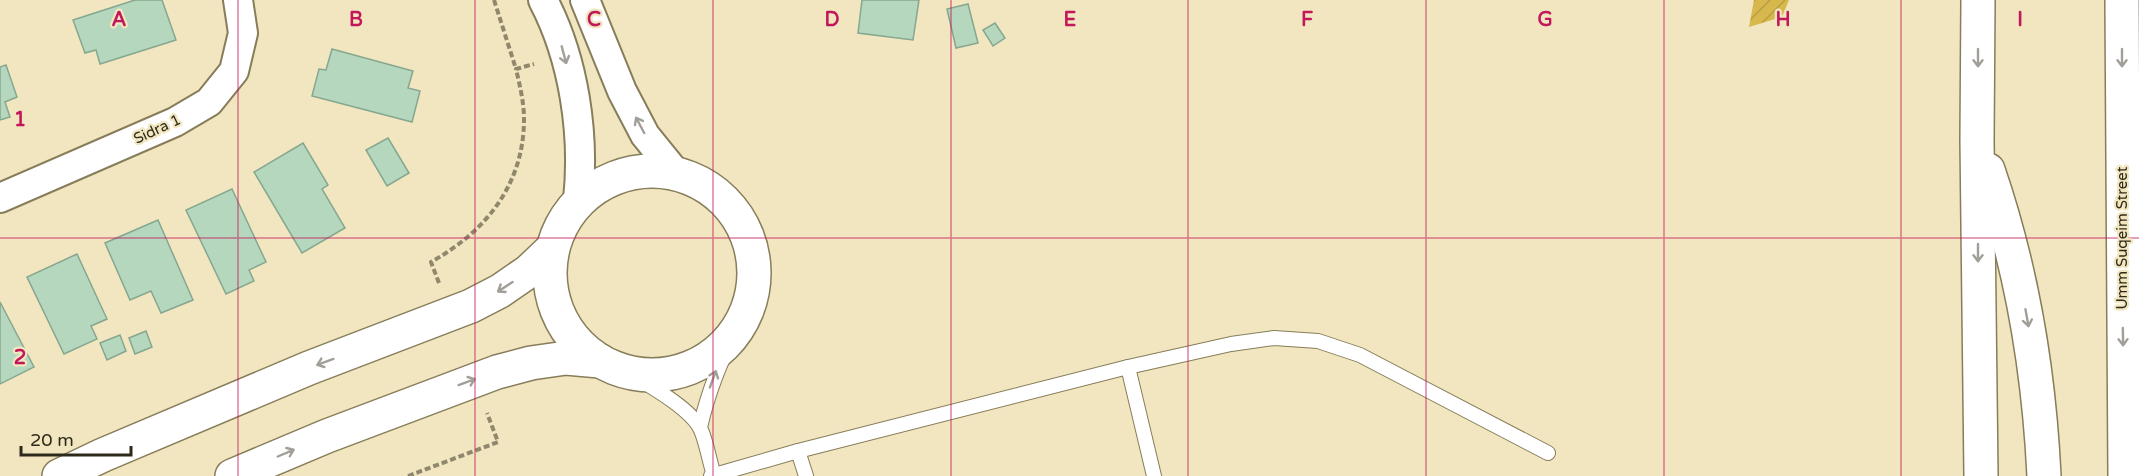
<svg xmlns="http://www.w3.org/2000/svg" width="2139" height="476" font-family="'Varela Round',sans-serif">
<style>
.garden{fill:url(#garden-furrows)}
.building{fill:#b4d7bd;stroke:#86a78f;stroke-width:1.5}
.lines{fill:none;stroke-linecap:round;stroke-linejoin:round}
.service-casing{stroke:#877d5a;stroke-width:16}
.minor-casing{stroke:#877d5a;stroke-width:32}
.tertiary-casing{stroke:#877d5a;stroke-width:36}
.secondary-casing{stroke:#877d5a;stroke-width:36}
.primary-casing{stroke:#877d5a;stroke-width:36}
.path{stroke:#90886d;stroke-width:4;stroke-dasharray:6 3;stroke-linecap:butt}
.service{stroke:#fff;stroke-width:14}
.minor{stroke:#fff;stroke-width:28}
.tertiary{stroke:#fff;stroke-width:33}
.secondary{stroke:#fff;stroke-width:33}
.primary{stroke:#fff;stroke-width:33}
.oneway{stroke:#a19f98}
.grid{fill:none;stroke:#c2185b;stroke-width:1.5;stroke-opacity:0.55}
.labels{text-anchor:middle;stroke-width:4.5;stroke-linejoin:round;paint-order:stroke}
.street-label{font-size:15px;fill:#2e2a1b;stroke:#f1e6bf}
.grid-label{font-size:20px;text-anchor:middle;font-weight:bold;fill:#c2185b;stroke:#f1e6bf;stroke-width:4.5;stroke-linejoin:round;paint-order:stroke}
</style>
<defs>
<pattern id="garden-furrows" width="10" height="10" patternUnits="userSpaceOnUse" patternTransform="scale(1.5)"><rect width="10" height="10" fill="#d7b84d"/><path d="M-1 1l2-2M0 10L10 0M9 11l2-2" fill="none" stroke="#b99e43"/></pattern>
</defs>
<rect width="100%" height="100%" fill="#f1e6bf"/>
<path class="garden" d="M1754 0H1789L1782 17 1749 27Z"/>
<g class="building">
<path d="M135 0H162L176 40 100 64 96 50 85 53 73 20Z"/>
<path d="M862 0H919L913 40 858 33Z"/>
<path d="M968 4 978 43 956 48 947 9Z"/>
<path d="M995 23 1005 38 993 46 983 30Z"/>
<path d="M332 49 413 71 408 88 420 91 412 122 312 96 319 69 326 70Z"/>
<path d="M6 65 17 97 5 102 10 117 0 120V67Z"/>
<path d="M388 138 409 173 387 186 366 150Z"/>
<path d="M303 143 328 185 322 189 345 228 302 253 254 172Z"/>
<path d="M232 189 266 262 249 270 254 281 226 294 186 210Z"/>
<path d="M158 220 193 300 161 313 151 291 130 300 105 243Z"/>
<path d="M77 254 107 319 91 326 97 339 64 354 27 277Z"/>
<path d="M0 302 34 367 0 384Z"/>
<path d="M146 331 152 347 135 354 129 338Z"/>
<path d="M120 335 126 351 107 360 100 343Z"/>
</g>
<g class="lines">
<g class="service-casing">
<g id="service">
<path d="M1128 367 1154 476"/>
<path d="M627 372C647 384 692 409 701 430 707 444 709 460 714 475"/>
<path d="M700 427C708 394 718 365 735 334"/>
<path d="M798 451 806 476"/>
<path d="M711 476 798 451 1128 367 1231 344 1274 338 1318 341 1360 355 1548 453"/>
</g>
</g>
<g class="minor-casing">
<g id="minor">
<path d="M543 0C574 59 585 134 578 200"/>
<path d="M585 0 622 91 645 135 675 172"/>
<path d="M0 198 175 122 209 102 234 71 243 33 238 0"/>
</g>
</g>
<g class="tertiary-casing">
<g id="tertiary">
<circle cx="652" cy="273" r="102"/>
<path d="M59 476 103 455 309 368 471 306 500 291 529 271 550 251"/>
<path d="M232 476 327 436 497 372 531 363 566 358 600 361"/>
</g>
</g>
<g class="secondary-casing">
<g id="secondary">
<path d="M1978 0 1977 140 1981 476"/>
<path d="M1988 170C2022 269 2039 371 2044 476"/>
</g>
</g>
<g class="primary-casing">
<path id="primary" d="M2122 0 2125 476"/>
</g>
<g class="path">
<path d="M494 0 516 69"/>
<path d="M439 283 431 262C485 232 524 185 524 119 524 103 520 86 516 69L534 64"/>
<path d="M408 476 498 442 487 413"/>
</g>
<use href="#service" class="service"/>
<use href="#minor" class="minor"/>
<use href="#tertiary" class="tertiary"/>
<use href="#secondary" class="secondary"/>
<use href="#primary" class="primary"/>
</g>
<defs><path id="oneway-shaft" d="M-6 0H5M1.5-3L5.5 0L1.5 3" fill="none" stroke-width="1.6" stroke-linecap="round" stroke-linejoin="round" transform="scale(1.5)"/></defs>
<g class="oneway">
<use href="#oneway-shaft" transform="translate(564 55) rotate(75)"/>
<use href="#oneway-shaft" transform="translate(1978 58) rotate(90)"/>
<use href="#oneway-shaft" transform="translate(2122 58) rotate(90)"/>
<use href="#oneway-shaft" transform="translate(640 125) rotate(-118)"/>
<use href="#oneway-shaft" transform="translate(1978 253) rotate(90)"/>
<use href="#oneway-shaft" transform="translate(505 287) rotate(147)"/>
<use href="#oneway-shaft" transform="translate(2027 318) rotate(80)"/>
<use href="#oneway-shaft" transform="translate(2123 337) rotate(89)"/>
<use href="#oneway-shaft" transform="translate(325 362) rotate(160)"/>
<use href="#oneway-shaft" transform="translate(713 379) rotate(-70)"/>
<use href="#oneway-shaft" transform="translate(467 382) rotate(-20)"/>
<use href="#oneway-shaft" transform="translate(286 453) rotate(-23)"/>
</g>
<path class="grid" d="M238 0V476M475 0V476M713 0V476M951 0V476M1188 0V476M1426 0V476M1664 0V476M1901 0V476M0 238H2139"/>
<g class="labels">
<g class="street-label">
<text transform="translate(157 129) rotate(-25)" y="5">Sidra 1</text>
<text transform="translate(2122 238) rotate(-90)" y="5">Umm Suqeim Street</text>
</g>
</g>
<g class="grid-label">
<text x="119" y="26">A</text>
<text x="356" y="26">B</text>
<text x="594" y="26">C</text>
<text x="832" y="26">D</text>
<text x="1070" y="26">E</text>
<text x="1307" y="26">F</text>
<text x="1545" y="26">G</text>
<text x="1783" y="26">H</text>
<text x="2020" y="26">I</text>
<text x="20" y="126">1</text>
<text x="20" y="364">2</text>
</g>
<path d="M21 446v9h110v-9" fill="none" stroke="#2e2a1b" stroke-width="3"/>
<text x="30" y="446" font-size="18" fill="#2e2a1b" stroke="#f1e6bf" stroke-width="4.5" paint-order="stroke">20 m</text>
</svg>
